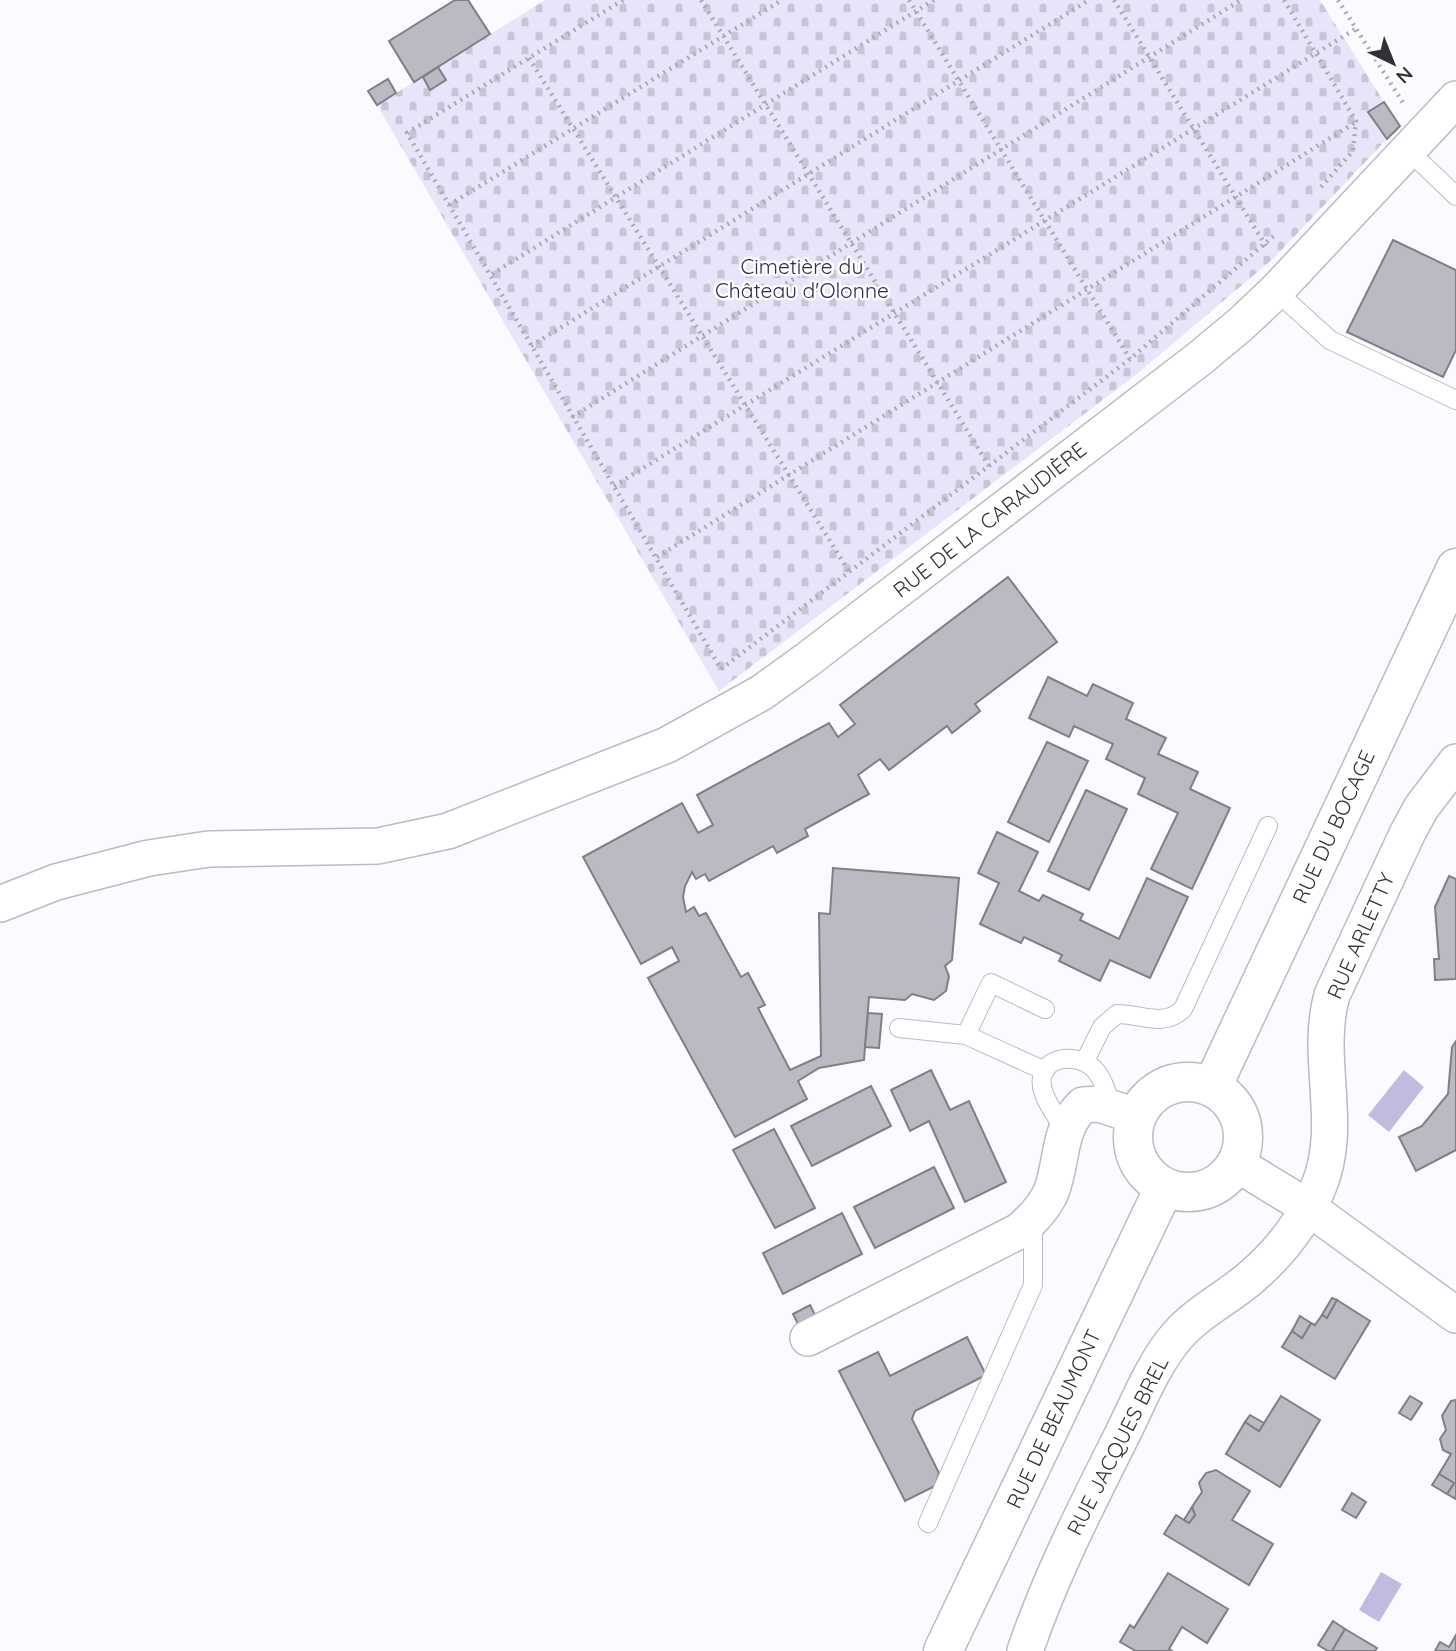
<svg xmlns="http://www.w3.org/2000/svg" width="1456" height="1651" font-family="Quicksand,sans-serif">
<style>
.cemetery{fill:url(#cemetery-stones)}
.water{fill:#c2bbe0}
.building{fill:#bbbac2;stroke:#807e86;stroke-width:2}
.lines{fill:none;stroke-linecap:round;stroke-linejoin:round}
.lane-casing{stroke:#bcbac2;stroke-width:20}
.street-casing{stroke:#bcbac2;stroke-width:38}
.secondary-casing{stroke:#bcbac2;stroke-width:41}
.path{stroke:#acabaf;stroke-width:4.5;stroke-dasharray:2 5;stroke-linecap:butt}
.lane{stroke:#fff;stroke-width:18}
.street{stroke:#fff;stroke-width:35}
.secondary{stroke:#fff;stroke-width:38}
.labels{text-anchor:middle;stroke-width:5;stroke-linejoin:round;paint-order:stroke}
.park-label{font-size:21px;fill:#342756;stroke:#fff}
.street-label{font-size:21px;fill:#323135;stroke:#fff}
</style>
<defs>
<pattern id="cemetery-stones" width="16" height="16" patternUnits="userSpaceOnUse" patternTransform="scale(1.75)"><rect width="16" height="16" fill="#e8e5fb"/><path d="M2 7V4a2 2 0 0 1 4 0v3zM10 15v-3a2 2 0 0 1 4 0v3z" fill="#c7c5d8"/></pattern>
</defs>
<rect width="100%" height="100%" fill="#fbfafe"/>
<path class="cemetery" d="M545 0H1320L1384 102 1369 112 1387 139 1273 259 1137 374 719 691 377 105Z"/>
<g class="water">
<path d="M1404 1070 1424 1087 1389 1132 1368 1115Z"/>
<path d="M1381 1572 1402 1584 1379 1622 1359 1610Z"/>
</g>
<g class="building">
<path d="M455 0H468L490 34 414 82 389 41Z"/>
<path d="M438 67 446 80 430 90 423 77Z"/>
<path d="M388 79 396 93 377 105 368 91Z"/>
<path d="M1384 102 1400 126 1387 139 1368 112Z"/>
<path d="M1393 240 1456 270V350L1443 377 1347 332Z"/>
<path d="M1008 577 1057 642 975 704 980 711 952 733 947 726 889 770 880 759 858 775 869 794 805 829 808 836 777 853 773 846 709 881 705 874 696 879 692 872 685 886 683 897 686 912 694 907 699 916 706 913 741 977 748 973 765 1005 758 1008 790 1070 821 1056 819 913 830 914 833 868 959 878 952 960 945 966 949 976 946 991 934 1000 912 994 905 1000 869 997 864 1060 819 1068 798 1081 807 1099 735 1137 648 978 679 961 672 947 641 964 583 857 682 803 698 833 713 825 697 795 829 723 838 737 855 724 840 705Z"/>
<path d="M1048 677 1087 696 1093 684 1133 703 1126 719 1166 738 1158 754 1198 772 1190 789 1230 808 1192 889 1151 869 1178 813 1138 794 1145 778 1106 759 1113 744 1074 726 1069 737 1029 718Z"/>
<path d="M1047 742 1088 761 1049 842 1008 822Z"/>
<path d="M1086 790 1127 809 1089 890 1048 871Z"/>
<path d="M997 832 1038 852 1019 891 1039 901 1043 895 1083 914 1080 920 1119 939 1147 878 1188 897 1150 978 1110 960 1100 981 1059 961 1062 955 1024 937 1021 943 980 924 999 883 978 873Z"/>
<path d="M1449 876 1456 879V979L1435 980 1434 959H1439L1435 907Z"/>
<path d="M868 1013 882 1014 879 1048 865 1047Z"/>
<path d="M1456 1041V1150L1416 1171 1399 1137 1422 1126 1448 1094 1452 1047Z"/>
<path d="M931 1070 950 1110 969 1101 1006 1182 965 1202 929 1121 910 1131 891 1090Z"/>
<path d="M871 1086 891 1126 812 1166 791 1126Z"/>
<path d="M774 1129 815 1208 775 1228 733 1150Z"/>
<path d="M934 1167 954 1208 875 1248 854 1207Z"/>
<path d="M842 1213 862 1254 783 1294 763 1253Z"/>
<path d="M1332 1298 1337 1300 1327 1318 1322 1315Z"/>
<path d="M1337 1300 1370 1321 1335 1379 1282 1347 1292 1331 1302 1338 1311 1323 1315 1325 1322 1315 1327 1318Z"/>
<path d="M810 1305 815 1315 798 1324 793 1314Z"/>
<path d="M1300 1316 1311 1323 1302 1338 1292 1331Z"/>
<path d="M967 1337 986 1375 915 1411 912 1419 939 1473 935 1486 905 1501 839 1371 878 1352 890 1376Z"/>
<path d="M1281 1396 1320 1420 1280 1487 1226 1454 1245 1422 1259 1431Z"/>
<path d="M1410 1396 1422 1403 1411 1420 1399 1413Z"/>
<path d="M1456 1400V1499L1447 1494 1454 1483 1439 1474 1451 1454 1443 1450 1440 1439 1446 1430 1442 1416 1451 1401Z"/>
<path d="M1250 1415 1264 1423 1259 1431 1245 1422Z"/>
<path d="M1216 1470 1250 1491 1232 1520 1273 1544 1249 1585 1164 1534 1176 1515 1189 1523 1195 1515 1192 1507 1202 1492 1199 1483 1206 1473Z"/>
<path d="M1439 1474 1454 1483 1447 1494 1432 1485Z"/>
<path d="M1352 1493 1366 1502 1356 1518 1342 1510Z"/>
<path d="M1192 1507 1195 1515 1189 1523 1184 1520Z"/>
<path d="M1168 1573 1228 1609 1207 1643 1182 1627 1169 1649 1172 1651H1136L1120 1642 1130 1625 1134 1628Z"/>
<path d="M1333 1621 1345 1629 1332 1651H1328L1318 1645Z"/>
<path d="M1345 1629 1377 1648 1375 1651H1332Z"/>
<path d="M1456 1635V1651H1435L1440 1642 1449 1647Z"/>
</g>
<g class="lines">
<g class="lane-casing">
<g id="lane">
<path d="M1408 150 1456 196"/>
<path d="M1276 291 1330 340 1456 400"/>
<path d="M899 1028 966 1035 1045 1071"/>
<path d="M966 1035 991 983 1045 1009"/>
<path d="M1085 1061 1102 1027 1117 1014C1142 1014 1163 1028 1183 1009L1268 826"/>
<path d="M1065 1131C1058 1118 1045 1102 1042 1087 1037 1056 1076 1052 1093 1068 1103 1077 1107 1094 1112 1107"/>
<path d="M928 1523 1033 1285V1219"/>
</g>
</g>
<g class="street-casing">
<g id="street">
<path d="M0 904 56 882 149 858 209 849 378 846 448 831 667 745 761 693 807 660 1199 359 1241 324 1276 291 1456 99"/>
<path d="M1237 1164 1309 1208 1456 1315"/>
<path d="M808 1338 1019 1231C1032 1220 1044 1208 1051 1192 1063 1162 1057 1129 1083 1105L1099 1104 1136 1116"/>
<path d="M1025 1651C1051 1575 1087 1505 1123 1433 1139 1401 1153 1364 1177 1336 1197 1313 1225 1299 1248 1280 1279 1254 1302 1225 1318 1188 1345 1126 1314 1059 1332 995L1408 832 1421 808 1456 762"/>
</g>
</g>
<g class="secondary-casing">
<g id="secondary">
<circle cx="1188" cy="1137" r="55"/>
<path d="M1212 1087 1456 568"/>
<path d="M943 1651 1164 1188"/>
</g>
</g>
<g class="path">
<path d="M623 0 407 133 721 669 1130 359 1276 234"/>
<path d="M701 0 989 466"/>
<path d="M909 0 1130 359"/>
<path d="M1114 0 1266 246"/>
<path d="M1284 0 1356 121 1353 151 1321 187"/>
<path d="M1338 0 1405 106"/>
<path d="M529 58 850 573"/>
<path d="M449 205 782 0"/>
<path d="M492 274 934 0"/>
<path d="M531 346 1089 0"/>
<path d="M572 417 1241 0"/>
<path d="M614 486 1357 28"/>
<path d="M657 557 1356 122"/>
</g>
<use href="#lane" class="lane"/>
<use href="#street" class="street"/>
<use href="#secondary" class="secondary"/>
</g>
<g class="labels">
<g class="park-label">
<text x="802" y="274">Cimetière du<tspan x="802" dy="24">Château d'Olonne</tspan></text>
</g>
<g class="street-label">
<text transform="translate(990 520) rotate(-38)" y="7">RUE DE LA CARAUDIÈRE</text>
<text transform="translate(1334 827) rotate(-65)" y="7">RUE DU BOCAGE</text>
<text transform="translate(1361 936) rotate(-66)" y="7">RUE ARLETTY</text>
<text transform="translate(1054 1419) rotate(-65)" y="7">RUE DE BEAUMONT</text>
<text transform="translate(1118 1446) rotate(-63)" y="7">RUE JACQUES BREL</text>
</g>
</g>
<g transform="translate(1393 63) rotate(137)" stroke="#ffffff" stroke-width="5" paint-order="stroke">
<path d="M0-5L12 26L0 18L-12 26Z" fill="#323135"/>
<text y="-10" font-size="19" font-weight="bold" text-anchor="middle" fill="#323135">N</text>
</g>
</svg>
